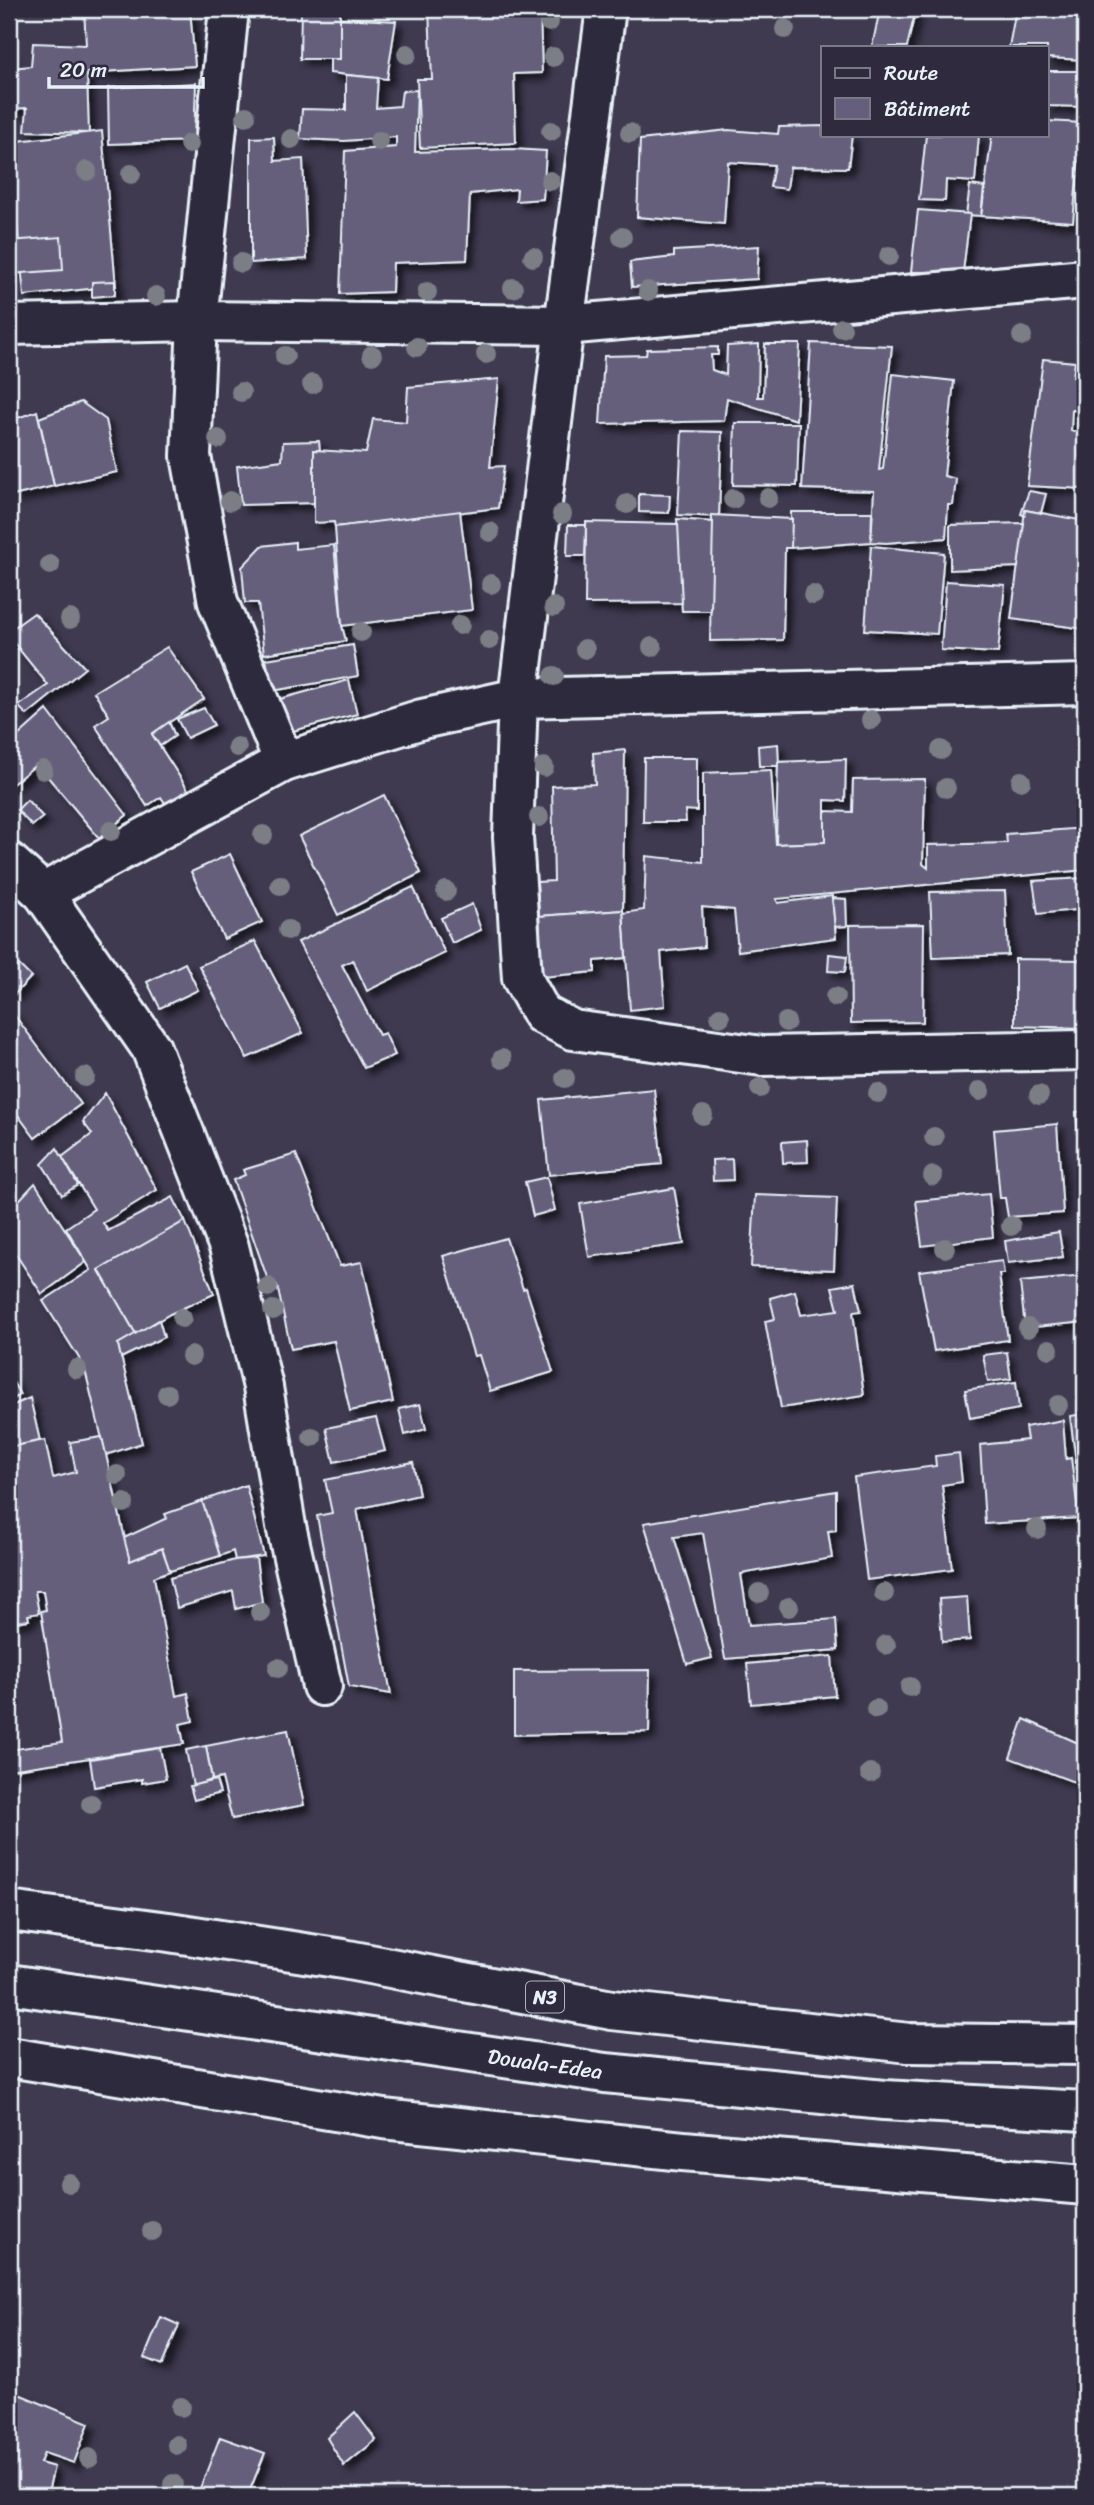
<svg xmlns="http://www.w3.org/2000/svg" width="1094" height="2505" font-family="Sriracha,sans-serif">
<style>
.building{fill:#655e7c;stroke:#e8f1f8;stroke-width:2;filter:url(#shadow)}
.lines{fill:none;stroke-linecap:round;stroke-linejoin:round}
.minor-casing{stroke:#e8f1f8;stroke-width:44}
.primary-casing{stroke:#e8f1f8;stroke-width:44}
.trunk-casing{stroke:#e8f1f8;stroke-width:44}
.minor{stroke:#2f2a3d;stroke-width:38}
.primary{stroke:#2f2a3d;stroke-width:38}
.trunk{stroke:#2f2a3d;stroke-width:38}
.tree{fill:#7c7e86}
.labels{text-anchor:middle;stroke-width:7;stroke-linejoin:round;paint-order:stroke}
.shield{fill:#2f2a3d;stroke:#b0b5c0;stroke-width:2}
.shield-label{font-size:19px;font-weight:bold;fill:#e8f1f8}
.street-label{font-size:21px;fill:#e8f1f8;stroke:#2f2a3d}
</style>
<defs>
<filter id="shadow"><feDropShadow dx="6" dy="6" stdDeviation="3.5" flood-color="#0009"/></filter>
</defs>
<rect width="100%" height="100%" fill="#3f3a50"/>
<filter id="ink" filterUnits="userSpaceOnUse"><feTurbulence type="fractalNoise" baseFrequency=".0143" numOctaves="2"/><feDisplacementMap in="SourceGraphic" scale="14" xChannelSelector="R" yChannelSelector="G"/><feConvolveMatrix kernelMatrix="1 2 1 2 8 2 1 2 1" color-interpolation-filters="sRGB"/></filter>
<g filter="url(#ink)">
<g class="building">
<path d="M84 9H190L195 66 87 73 89 133 25 131 27 108 9 109V50L11 68 31 66 33 43 86 45Z"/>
<path d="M301 9H340V59H300Z"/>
<path d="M429 9H540L542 73 514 74 516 143 420 148 417 79H432Z"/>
<path d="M880 9H916L907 47H872Z"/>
<path d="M1016 9H1085V60L1047 58V47H1009Z"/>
<path d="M340 18 396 21 387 79 330 73V59H340Z"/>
<path d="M1047 71H1085V107L1047 106Z"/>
<path d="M346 75 378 78 376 108 400 106 402 91 417 90 415 152 512 149 546 151 543 199 516 201 517 189 470 194 467 260 393 263 392 292 340 294 345 151 396 147V137L344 141 300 139 302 109 346 110Z"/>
<path d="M196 83 194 141 109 144 108 88Z"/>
<path d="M1047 121 1082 123 1073 222 981 216 992 135H1047Z"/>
<path d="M823 126V135H852L848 168 790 167 787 189 770 187 774 165 728 162 724 224 637 217 640 140 728 130 778 134 779 127Z"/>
<path d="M102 131 116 286 24 296 9 142Z"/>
<path d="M926 135H979L975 182 946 180 945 201 919 200Z"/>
<path d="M274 137 275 161 303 159 307 259 251 263V138Z"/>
<path d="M970 185 984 187 981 216 966 215Z"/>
<path d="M918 210 970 214 963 272H911Z"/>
<path d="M61 237 63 270 9 274V241Z"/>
<path d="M759 246 757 279 632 287 630 262 674 257V251Z"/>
<path d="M115 281V295L92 297V282Z"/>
<path d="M811 343 892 346 879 470 883 469 893 374 954 381 944 476 956 479 953 505H948L946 538 886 543 871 542 874 491 802 489Z"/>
<path d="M759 344 758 397H763L765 344H800L796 420 727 398 724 421 600 424 604 356 646 355 647 349 718 347V355H711L712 370 726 375 727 346Z"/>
<path d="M1043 359 1075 362 1073 377 1083 378 1079 411 1072 410 1071 431H1085V489L1027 486Z"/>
<path d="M499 379 490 467 504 466 498 508 335 527 334 522 314 523V450L366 453 373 419 406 422 408 387Z"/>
<path d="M81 402 106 420 117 472 54 486 39 418Z"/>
<path d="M37 411 54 486 13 496 9 484V421Z"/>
<path d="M735 423H799L797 486 733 485Z"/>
<path d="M682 431 722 432 719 517 678 515Z"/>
<path d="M319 441 320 450H314V503L241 505 237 466 282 460 283 442Z"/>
<path d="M1029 491 1046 494 1041 513 1025 510V516L1021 514Z"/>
<path d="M639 494 670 495 669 513 639 512Z"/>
<path d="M1025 510 1085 521V629L1011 619Z"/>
<path d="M460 511 472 610 342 626 335 527Z"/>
<path d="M791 512H872L871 542 791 548Z"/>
<path d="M712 515 792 519 791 548H785L783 640 710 641Z"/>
<path d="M677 519 713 522 711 611H682Z"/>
<path d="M586 522 678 524 682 603 585 604Z"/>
<path d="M1024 523 1018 567 950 570V525Z"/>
<path d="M568 525H586L585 556H567Z"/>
<path d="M295 542V549L334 545 342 626 346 641 264 654 258 603H245L242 567 262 546Z"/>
<path d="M871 546 944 553 937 634 865 630Z"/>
<path d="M946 581 1005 585 998 653 941 650Z"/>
<path d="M34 613 85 668 27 715 18 706 48 685 9 637V631Z"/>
<path d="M353 645 358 676 272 691 266 659Z"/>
<path d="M167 647 204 699 152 734 192 796 169 809 161 797 147 806 95 725 109 716 94 692Z"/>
<path d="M349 680 357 714 289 732 280 699Z"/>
<path d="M204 708 214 725 187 738 177 719Z"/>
<path d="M47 710 127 815 99 838 37 764 9 787V744Z"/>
<path d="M169 722 175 736 160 746 152 734Z"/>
<path d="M778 744 779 766H759L758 746Z"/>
<path d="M625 750 623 910 539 916 537 882 554 881 552 786 595 784 593 753Z"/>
<path d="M644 758H697V811L685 810 686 822H643Z"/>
<path d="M846 759 845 801 825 800V842L776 844 778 762Z"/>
<path d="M771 770 776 844 825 842V811L852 812 853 780 925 779 923 864 928 868V845L1007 843 1006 834 1085 828V870L776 899 778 903 832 896 836 938 738 951 734 910 702 907 704 947 661 952 665 1006 630 1010 623 913 644 910 646 856 703 862V773Z"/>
<path d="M384 795 421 873 338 915 299 836Z"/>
<path d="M27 800 43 817 32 826 17 810Z"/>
<path d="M230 854 262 922 224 939 191 872Z"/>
<path d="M1085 878V909L1038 914 1033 881Z"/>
<path d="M413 887 445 953 367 991 353 960 342 965 379 1035 385 1033 395 1055 364 1068 298 942Z"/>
<path d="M1005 891 1008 955 933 958 930 892Z"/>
<path d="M832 898 846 899 847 926 835 927Z"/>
<path d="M472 904 481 930 452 943 441 918Z"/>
<path d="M623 910 626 958 595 961V972L542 977 539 916Z"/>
<path d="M924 924 923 1022 851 1023 850 925Z"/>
<path d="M255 941 303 1033 247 1058 199 966Z"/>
<path d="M829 954 847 956 845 972 828 971Z"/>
<path d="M1015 959 1083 960 1084 1028 1015 1026Z"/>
<path d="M185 963 198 990 160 1008 147 982Z"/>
<path d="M19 965 31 977 13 996 9 992V975Z"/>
<path d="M9 1008 81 1104 35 1138 9 1103Z"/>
<path d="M654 1089 662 1164 549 1175 541 1100Z"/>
<path d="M105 1093 157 1190 103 1223 108 1231 173 1197 185 1221 99 1270 136 1334 118 1344 142 1443 106 1455 84 1366 43 1301 91 1270 66 1228 94 1209 62 1157 92 1134 83 1122Z"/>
<path d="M1085 1111V1225L1076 1112Z"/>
<path d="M1057 1124 1063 1213 1008 1217 1005 1198H1000L994 1130Z"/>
<path d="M807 1140 808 1162 783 1163 782 1142Z"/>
<path d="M57 1148 78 1185 62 1195 42 1164Z"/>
<path d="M296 1154 340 1266 362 1262 393 1402 350 1411 334 1341 291 1349 277 1285 270 1286 233 1180 245 1175 243 1170Z"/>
<path d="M732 1159 733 1180 713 1181 712 1160Z"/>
<path d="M547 1177 555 1210 533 1216 525 1182Z"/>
<path d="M35 1183 86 1262 42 1294 9 1244V1211Z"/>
<path d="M674 1188 684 1244 589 1257 580 1204Z"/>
<path d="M989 1194 993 1237 922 1246 916 1201Z"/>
<path d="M755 1195 837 1198 834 1270 751 1267Z"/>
<path d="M185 1221 214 1294 170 1314 136 1334 99 1270Z"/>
<path d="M1059 1232 1063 1257 1008 1263 1005 1241Z"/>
<path d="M506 1238 523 1289 526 1288 553 1372 490 1391 479 1355 474 1356 443 1256Z"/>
<path d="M1002 1261 1004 1274H999L1008 1340 934 1351 919 1271Z"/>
<path d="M1085 1276V1322L1025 1328 1020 1282Z"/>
<path d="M855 1283 861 1311 853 1312 864 1395 781 1408 765 1321 775 1319 770 1298 795 1291 801 1315 838 1310 832 1287Z"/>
<path d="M159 1320 164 1337 121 1358 118 1344Z"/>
<path d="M1007 1352 1011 1379 988 1382 983 1355Z"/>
<path d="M9 1375 20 1395 9 1402Z"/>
<path d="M1016 1382 1019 1409 970 1418 965 1390Z"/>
<path d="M30 1398 40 1441 9 1447V1407Z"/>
<path d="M420 1404 426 1429 405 1435 399 1409Z"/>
<path d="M1085 1414V1468L1077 1470 1070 1416Z"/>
<path d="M376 1418 385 1451 334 1462 326 1428Z"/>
<path d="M1063 1420 1066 1459 1071 1458 1079 1518 985 1524 980 1445 1027 1440 1025 1427Z"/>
<path d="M102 1437 130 1561 162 1548 170 1571 154 1577 176 1696 188 1693 193 1721 180 1724 184 1744 9 1770V1750L62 1742 41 1611 46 1610 43 1591H35L39 1613 28 1615 29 1620 9 1623V1447L45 1440 53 1478 76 1472 70 1442Z"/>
<path d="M959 1453 962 1482 942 1485 952 1569 867 1580 854 1477 936 1466 935 1456Z"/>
<path d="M413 1462 419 1495 357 1509 391 1694 349 1687 317 1516 332 1513 325 1480Z"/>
<path d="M246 1485 264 1556 235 1560 233 1551 220 1556 202 1501Z"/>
<path d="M836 1491V1530L828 1531 832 1558 741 1574 749 1625 836 1619 838 1650 725 1659 703 1533 674 1537 712 1658 687 1664 644 1523Z"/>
<path d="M202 1501 220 1556 170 1571 162 1548 130 1561 124 1538 167 1518 165 1514Z"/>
<path d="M256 1558 262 1602 236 1609 233 1591 177 1608 170 1578 235 1560Z"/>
<path d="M967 1597 970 1640 942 1642 939 1599Z"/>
<path d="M832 1656 835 1696 751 1704 747 1664Z"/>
<path d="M650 1670 649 1732 514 1735V1671Z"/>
<path d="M1024 1719 1085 1746V1776L1082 1785 1010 1758Z"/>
<path d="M288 1730 304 1805 232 1819 222 1778 212 1780 206 1746Z"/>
<path d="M206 1746 212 1780 193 1786 186 1750Z"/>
<path d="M160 1748 166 1779 142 1783V1779L94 1787 90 1759Z"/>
<path d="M216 1780 220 1793 194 1800 190 1786Z"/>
<path d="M161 2317 179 2325 162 2365 144 2358Z"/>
<path d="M9 2390 89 2423 74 2463 44 2453 40 2463 54 2467 47 2496H9Z"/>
<path d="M355 2412 376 2440 344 2466 327 2438Z"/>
<path d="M220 2437 265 2453 248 2495 234 2492 233 2496H197Z"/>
</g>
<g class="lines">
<g class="minor-casing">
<g id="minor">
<path d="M229 9 197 321 191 456 218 602 284 762"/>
<path d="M606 9 564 325 518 698 513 837 522 978 542 1014 573 1030 762 1056 1085 1050"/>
<path d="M9 325 197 321 564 325 1085 279"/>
<path d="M9 862 43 893 151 1048 229 1247 263 1387 286 1526 322 1686"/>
<path d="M43 893 284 762 422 719 518 698 1085 684"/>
</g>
</g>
<g class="primary-casing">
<g id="primary">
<path d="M9 1911 169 1932 343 1959 612 2010 909 2043 1085 2045"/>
<path d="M9 2057 383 2119 683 2151 1085 2185"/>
</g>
</g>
<g class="trunk-casing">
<path id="trunk" d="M9 1984 605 2073 884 2100 1085 2111"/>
</g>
<use href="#minor" class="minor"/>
<use href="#primary" class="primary"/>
<use href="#trunk" class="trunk"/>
</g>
<g class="tree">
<circle cx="549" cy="22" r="10"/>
<circle cx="785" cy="29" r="10"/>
<circle cx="407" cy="54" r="10"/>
<circle cx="553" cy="57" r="10"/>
<circle cx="246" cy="116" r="10"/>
<circle cx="551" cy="131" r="10"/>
<circle cx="630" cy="133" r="10"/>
<circle cx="291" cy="139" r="10"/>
<circle cx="379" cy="141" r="10"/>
<circle cx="189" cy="144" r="10"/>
<circle cx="87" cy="171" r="10"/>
<circle cx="131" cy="174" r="10"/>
<circle cx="550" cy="181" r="10"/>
<circle cx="622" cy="237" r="10"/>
<circle cx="889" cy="256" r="10"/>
<circle cx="533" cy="257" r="10"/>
<circle cx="241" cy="263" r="10"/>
<circle cx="513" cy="288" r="10"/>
<circle cx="648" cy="291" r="10"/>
<circle cx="427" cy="292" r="10"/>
<circle cx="156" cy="296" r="10"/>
<circle cx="842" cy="328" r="10"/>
<circle cx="1022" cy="336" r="10"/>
<circle cx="417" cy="347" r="10"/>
<circle cx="486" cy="354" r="10"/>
<circle cx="372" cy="355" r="10"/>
<circle cx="285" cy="356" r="10"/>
<circle cx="312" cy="384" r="10"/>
<circle cx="241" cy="392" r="10"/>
<circle cx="218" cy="439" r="10"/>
<circle cx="768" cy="498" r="10"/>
<circle cx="733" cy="499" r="10"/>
<circle cx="230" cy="501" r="10"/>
<circle cx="627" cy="504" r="10"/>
<circle cx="562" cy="514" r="10"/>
<circle cx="490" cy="532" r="10"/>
<circle cx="50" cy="565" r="10"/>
<circle cx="491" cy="584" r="10"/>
<circle cx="813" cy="595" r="10"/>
<circle cx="554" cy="607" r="10"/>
<circle cx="70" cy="619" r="10"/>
<circle cx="460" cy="625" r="10"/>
<circle cx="361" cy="632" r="10"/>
<circle cx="489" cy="640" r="10"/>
<circle cx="652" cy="647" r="10"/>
<circle cx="585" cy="649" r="10"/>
<circle cx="554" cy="676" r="10"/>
<circle cx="871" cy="720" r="10"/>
<circle cx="237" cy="747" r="10"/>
<circle cx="941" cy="750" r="10"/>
<circle cx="544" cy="767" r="10"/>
<circle cx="43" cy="770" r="10"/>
<circle cx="1021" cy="781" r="10"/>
<circle cx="946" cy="788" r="10"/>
<circle cx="539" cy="817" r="10"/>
<circle cx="111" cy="831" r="10"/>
<circle cx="263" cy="835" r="10"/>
<circle cx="280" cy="885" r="10"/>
<circle cx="446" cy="891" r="10"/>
<circle cx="288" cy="930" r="10"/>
<circle cx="835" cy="997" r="10"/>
<circle cx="720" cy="1017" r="10"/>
<circle cx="786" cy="1022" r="10"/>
<circle cx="502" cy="1059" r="10"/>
<circle cx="85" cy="1077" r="10"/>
<circle cx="565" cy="1078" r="10"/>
<circle cx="760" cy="1088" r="10"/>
<circle cx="980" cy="1091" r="10"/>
<circle cx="878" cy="1093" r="10"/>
<circle cx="1039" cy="1095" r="10"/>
<circle cx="703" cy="1115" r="10"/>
<circle cx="934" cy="1137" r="10"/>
<circle cx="933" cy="1176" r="10"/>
<circle cx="1011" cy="1226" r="10"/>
<circle cx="945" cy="1248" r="10"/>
<circle cx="268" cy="1287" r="10"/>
<circle cx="273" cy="1310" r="10"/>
<circle cx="182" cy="1318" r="10"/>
<circle cx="1028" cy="1328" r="10"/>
<circle cx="1049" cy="1349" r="10"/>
<circle cx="191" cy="1356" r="10"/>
<circle cx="77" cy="1369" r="10"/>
<circle cx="167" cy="1394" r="10"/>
<circle cx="1058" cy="1405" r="10"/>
<circle cx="312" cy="1437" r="10"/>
<circle cx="117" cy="1475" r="10"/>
<circle cx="124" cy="1503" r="10"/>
<circle cx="1037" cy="1529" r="10"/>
<circle cx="759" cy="1593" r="10"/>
<circle cx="884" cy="1593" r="10"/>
<circle cx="789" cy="1607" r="10"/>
<circle cx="260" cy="1612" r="10"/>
<circle cx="886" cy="1645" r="10"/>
<circle cx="278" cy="1668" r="10"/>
<circle cx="910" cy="1687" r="10"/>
<circle cx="876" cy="1709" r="10"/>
<circle cx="870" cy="1773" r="10"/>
<circle cx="91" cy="1804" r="10"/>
<circle cx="69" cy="2183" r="10"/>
<circle cx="152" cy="2231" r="10"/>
<circle cx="181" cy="2407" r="10"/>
<circle cx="177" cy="2445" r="10"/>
<circle cx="89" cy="2458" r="10"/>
<circle cx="173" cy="2484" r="10"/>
</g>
</g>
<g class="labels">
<rect class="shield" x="526" y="1981.5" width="38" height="31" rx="5"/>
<g class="shield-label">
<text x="545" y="2004">N3</text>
</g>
<g class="street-label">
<text transform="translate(545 2064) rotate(8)" y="7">Douala-Edea</text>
</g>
</g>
<rect width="1094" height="2505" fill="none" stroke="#2f2a3d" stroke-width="35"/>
<rect x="18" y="18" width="1059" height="2470" fill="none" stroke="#e8f1f8" stroke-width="2.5" filter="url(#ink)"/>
<rect x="821" y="46" width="228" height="91" fill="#2f2a3d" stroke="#797a88" stroke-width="2"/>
<rect x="835" y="68" width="35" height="10" fill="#2f2a3d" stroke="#797a88" stroke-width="2"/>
<text x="884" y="80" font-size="21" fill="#e8f1f8">Route</text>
<rect x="835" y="98" width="35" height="21" fill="#655e7c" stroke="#797a88" stroke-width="2"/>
<text x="884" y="116" font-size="21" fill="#e8f1f8">Bâtiment</text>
<path d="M49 77v10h154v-10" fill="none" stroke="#e8f1f8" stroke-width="3.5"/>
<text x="60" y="77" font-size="21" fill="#e8f1f8" stroke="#2f2a3d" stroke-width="5" paint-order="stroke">20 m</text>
</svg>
